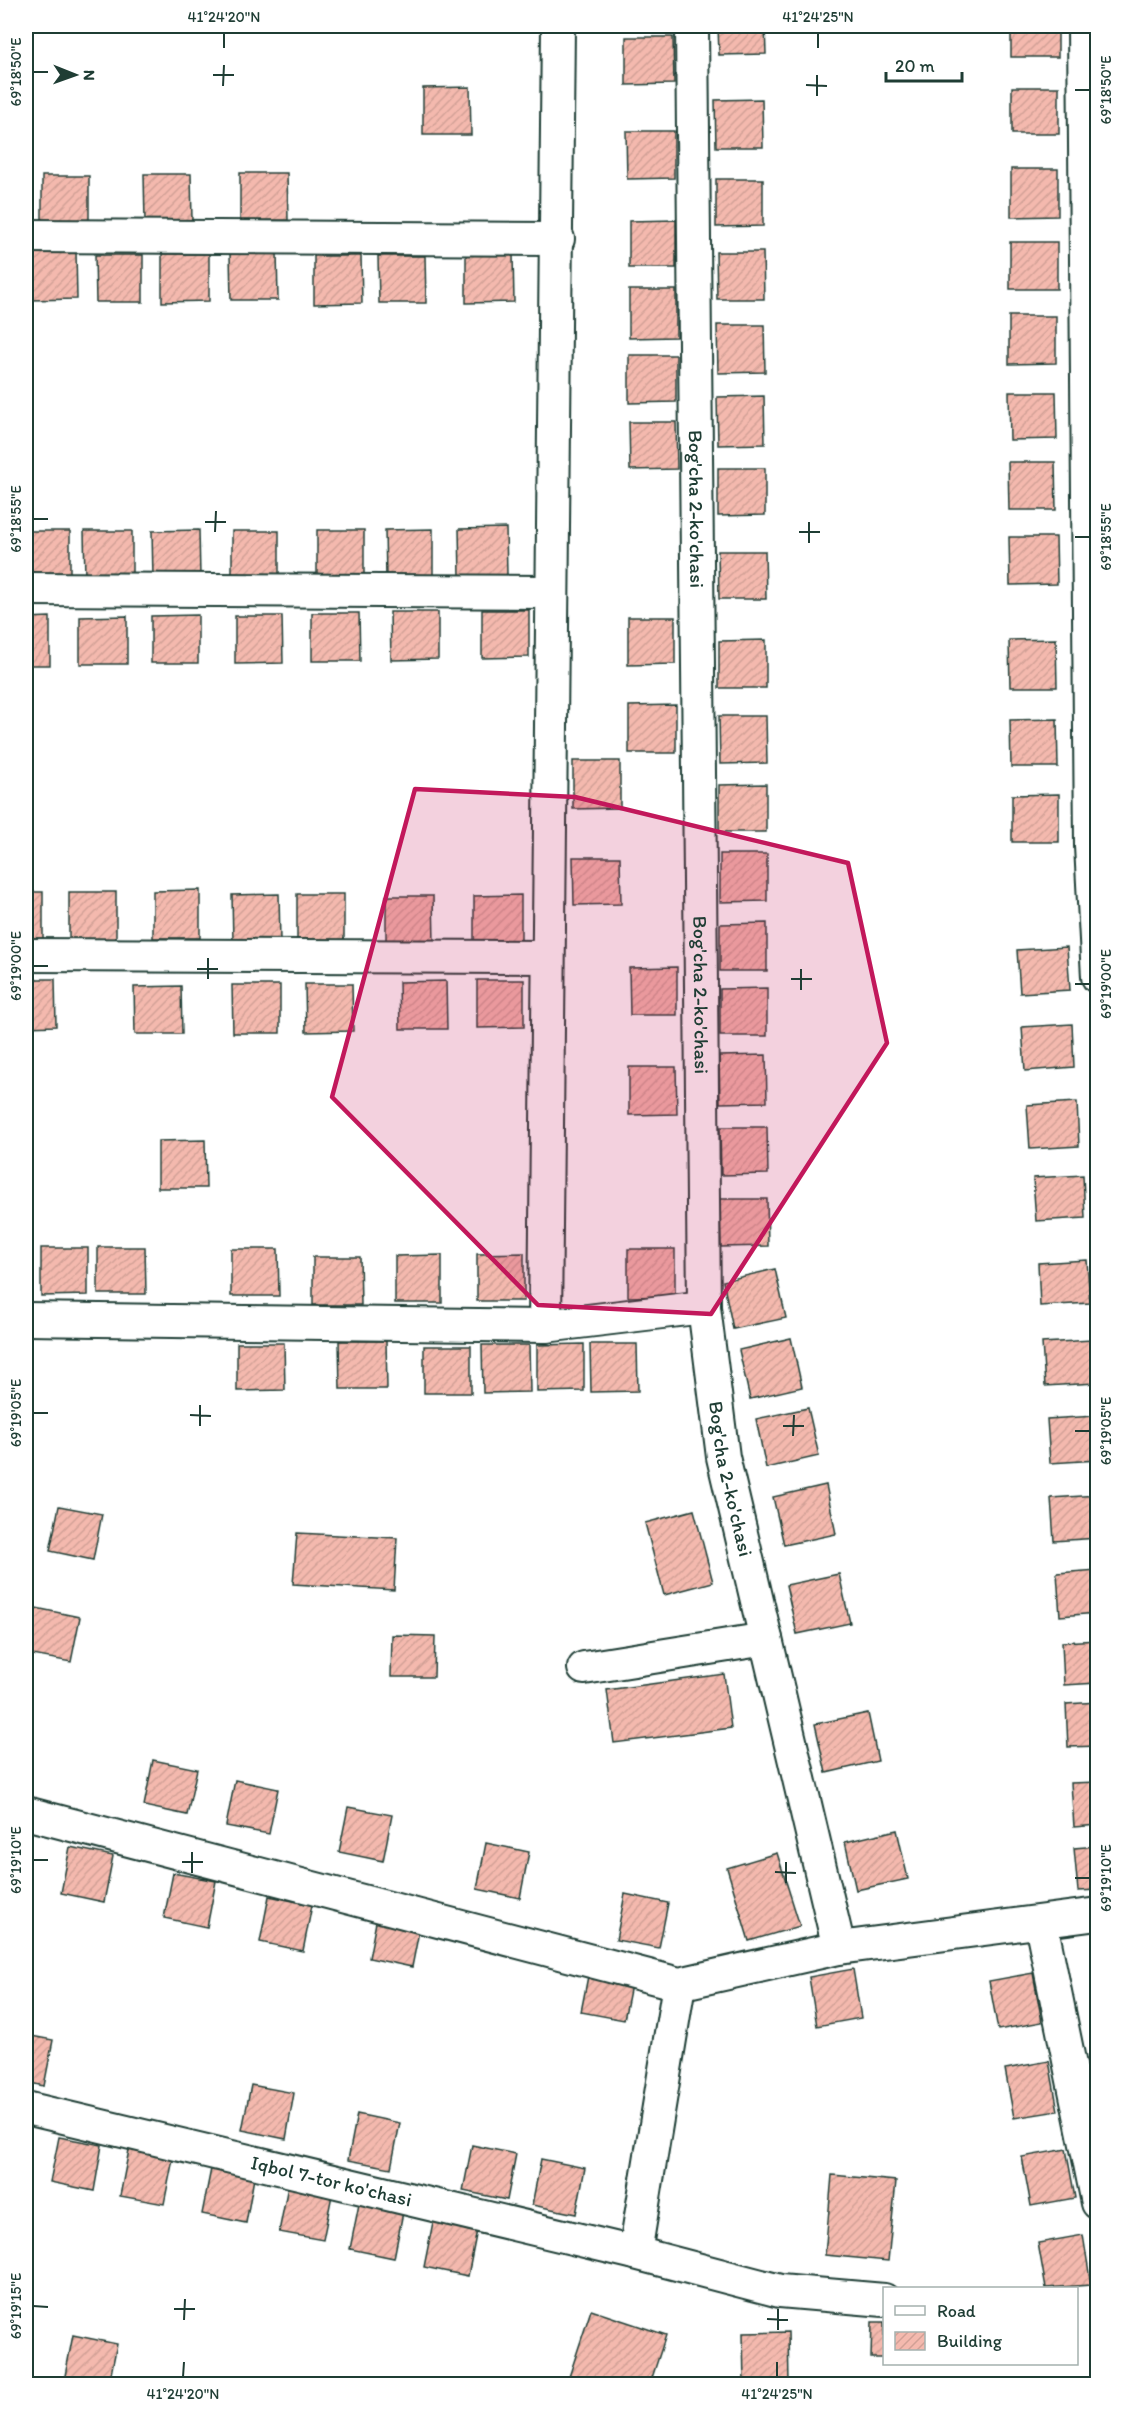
<svg xmlns="http://www.w3.org/2000/svg" width="1123" height="2410" font-family="Itim,sans-serif">
<style>
.building{fill:url(#building-hatch);stroke:#1f3d34;stroke-width:1.5}
.lines{fill:none;stroke-linecap:round;stroke-linejoin:round}
.minor-casing{stroke:#1f3d34;stroke-width:36}
.minor{stroke:#fff;stroke-width:32}
.marked{fill:#c2185b;fill-opacity:0.2;stroke:#c2185b;stroke-width:4.5;stroke-linejoin:round}
.ticks{fill:none;stroke:#1f3d34;stroke-width:2}
.labels{text-anchor:middle;stroke-width:4.5;stroke-linejoin:round;paint-order:stroke}
.street-label{font-size:20px;fill:#1f3d34;stroke:#fff}
.neatline{fill:none;stroke:#1f3d34;stroke-width:2}
.ticks-label{font-size:15px;text-anchor:middle;fill:#1f3d34}
</style>
<defs>
<pattern id="building-hatch" width="6" height="6" patternUnits="userSpaceOnUse" patternTransform="scale(1.5)"><rect width="6" height="6" fill="#f4b9ae"/><path d="M-1 1l2-2M0 6l6-6M5 7l2-2" fill="none" stroke="#d1a096"/></pattern>
</defs>
<rect width="100%" height="100%" fill="#fff"/>
<filter id="ink" filterUnits="userSpaceOnUse"><feTurbulence type="fractalNoise" baseFrequency=".0167" numOctaves="2"/><feDisplacementMap in="SourceGraphic" scale="12" xChannelSelector="R" yChannelSelector="G"/><feConvolveMatrix kernelMatrix="1 2 1 2 8 2 1 2 1" color-interpolation-filters="sRGB"/></filter>
<g filter="url(#ink)">
<g class="building">
<path d="M718 26H765L766 54 719 55Z"/>
<rect x="1011" y="26" width="47" height="31"/>
<path d="M626 37H673L674 84 626 85Z"/>
<path d="M470 87 471 135H423V88Z"/>
<rect x="1012" y="87" width="47" height="47"/>
<path d="M762 99 763 147H716L715 100Z"/>
<path d="M626 131H674V178L627 179Z"/>
<path d="M1011 169H1058V216L1011 217Z"/>
<path d="M240 173H287L288 220 240 221Z"/>
<path d="M144 174H191L192 221 145 222Z"/>
<path d="M42 176H89V223L42 224Z"/>
<path d="M716 179H763V226L716 227Z"/>
<path d="M676 220V268H629V221Z"/>
<rect x="1010" y="242" width="47" height="47"/>
<path d="M76 252 77 299 29 300V253Z"/>
<path d="M277 252 278 300H231L230 253Z"/>
<path d="M716 252H763L764 299H717Z"/>
<path d="M162 254H209V301L162 302Z"/>
<path d="M95 255H143V302H96Z"/>
<path d="M466 255H513L514 302 466 303Z"/>
<path d="M314 256H361L362 303 314 304Z"/>
<path d="M378 256H425L426 303H379Z"/>
<path d="M629 290H676V337L629 338Z"/>
<path d="M1009 316H1056V363L1009 364Z"/>
<path d="M717 325H764L765 372 718 373Z"/>
<path d="M629 355H676V402L629 403Z"/>
<path d="M1009 392H1056L1057 439 1010 440Z"/>
<path d="M764 396 765 444 718 445 717 397Z"/>
<path d="M629 422H676L677 469 630 470Z"/>
<path d="M1008 462H1055L1056 510H1009Z"/>
<path d="M718 468H765V515L718 516Z"/>
<path d="M506 528 507 575 460 576 459 529Z"/>
<path d="M433 529V577H386L385 530Z"/>
<path d="M199 530 200 577 153 578 152 531Z"/>
<path d="M317 530H364V577L317 578Z"/>
<rect x="26" y="531" width="44" height="48"/>
<path d="M84 531H132V578H85Z"/>
<rect x="232" y="531" width="47" height="47"/>
<path d="M1009 537H1056L1057 584 1010 585Z"/>
<path d="M718 551H765L766 599H719Z"/>
<path d="M482 610H529V657L482 658Z"/>
<path d="M390 612H438V659L391 660Z"/>
<path d="M312 613H359L360 661H312Z"/>
<path d="M198 615V663H151V616Z"/>
<path d="M127 616V664H80V617Z"/>
<path d="M235 616H282L283 663 235 664Z"/>
<path d="M50 617V665H26V618Z"/>
<path d="M628 617H675V664L628 665Z"/>
<path d="M1056 639 1057 687H1010L1009 640Z"/>
<path d="M766 640V688H719V641Z"/>
<path d="M676 705V753H629V706Z"/>
<path d="M719 716H766L767 763 720 764Z"/>
<path d="M1057 719 1058 767H1011L1010 720Z"/>
<path d="M573 761H620V808L573 809Z"/>
<path d="M766 784V832H719V785Z"/>
<path d="M1059 794V842H1012V795Z"/>
<path d="M720 854H767V901L720 902Z"/>
<path d="M573 857H620L621 904 574 905Z"/>
<path d="M200 890V938H153V891Z"/>
<rect x="26" y="892" width="17" height="48"/>
<rect x="69" y="892" width="47" height="47"/>
<path d="M279 894 280 942H233L232 895Z"/>
<path d="M297 894H344V941L297 942Z"/>
<path d="M521 895V943L474 944V896Z"/>
<path d="M386 896H433L434 943 386 944Z"/>
<path d="M767 923V971H720V924Z"/>
<path d="M1067 947 1070 990 1020 993 1017 950Z"/>
<path d="M677 967V1015H630L629 968Z"/>
<path d="M26 979H55L56 1026 26 1027Z"/>
<path d="M477 980H524V1027L477 1028Z"/>
<path d="M446 981 447 1029H400L399 982Z"/>
<path d="M305 984H352L353 1031 306 1032Z"/>
<path d="M232 985H280V1033H233Z"/>
<path d="M181 986 182 1034H135L134 987Z"/>
<path d="M767 988V1036H720V989Z"/>
<path d="M1072 1024 1074 1067 1025 1071 1022 1027Z"/>
<path d="M766 1055 767 1102 720 1103 719 1056Z"/>
<path d="M629 1067H676L677 1114 629 1115Z"/>
<path d="M1077 1102 1079 1146 1030 1149 1027 1105Z"/>
<path d="M720 1127H767L768 1174 721 1175Z"/>
<path d="M205 1140 206 1188H158V1141Z"/>
<path d="M1083 1175 1085 1218 1036 1221 1033 1178Z"/>
<path d="M720 1199H767L768 1246 721 1247Z"/>
<path d="M98 1247H145L146 1294H98Z"/>
<path d="M41 1248H88V1295L41 1296Z"/>
<path d="M231 1249H278L279 1296H231Z"/>
<path d="M628 1249H675V1296L628 1297Z"/>
<path d="M524 1253V1301H477V1254Z"/>
<path d="M442 1255V1303H395V1256Z"/>
<path d="M313 1257H360L361 1305H313Z"/>
<path d="M1087 1260 1090 1303 1040 1306 1038 1263Z"/>
<path d="M775 1269 786 1318 733 1329 723 1281Z"/>
<path d="M791 1338 802 1387 750 1399 739 1350Z"/>
<path d="M1092 1340 1095 1383 1045 1386 1042 1343Z"/>
<path d="M339 1341H386L387 1389H340Z"/>
<path d="M237 1343H284L285 1390 237 1391Z"/>
<path d="M584 1344V1391L537 1392V1345Z"/>
<path d="M590 1344H637L638 1391 591 1392Z"/>
<path d="M482 1345H529L530 1392 483 1393Z"/>
<rect x="424" y="1346" width="47" height="47"/>
<path d="M808 1408 819 1456 766 1468 756 1419Z"/>
<path d="M1096 1416 1098 1460 1050 1463 1047 1419Z"/>
<path d="M826 1485 836 1534 784 1545 773 1497Z"/>
<path d="M1098 1495V1538L1054 1541 1051 1498Z"/>
<path d="M59 1506 102 1514 93 1560 50 1551Z"/>
<path d="M694 1510 713 1582 664 1595 645 1523Z"/>
<path d="M297 1533 397 1538 394 1590 293 1584Z"/>
<path d="M1098 1570V1613L1060 1616 1057 1573Z"/>
<path d="M839 1574 850 1623 797 1634 786 1585Z"/>
<path d="M36 1608 80 1617 71 1662 27 1654Z"/>
<path d="M392 1635 435 1636 434 1677H391Z"/>
<path d="M1098 1640V1683L1064 1685 1062 1642Z"/>
<path d="M724 1674 731 1728 614 1743 607 1690Z"/>
<path d="M1098 1702V1746L1068 1747 1066 1704Z"/>
<path d="M868 1713 878 1761 826 1773 815 1724Z"/>
<path d="M153 1760 197 1769 187 1815 144 1806Z"/>
<path d="M235 1780 278 1789 269 1834 226 1826Z"/>
<path d="M1098 1782V1825L1074 1827 1071 1783Z"/>
<path d="M348 1807 392 1815 383 1861 339 1852Z"/>
<path d="M897 1830 908 1879 856 1890 845 1842Z"/>
<path d="M486 1843 529 1852 520 1898 477 1889Z"/>
<path d="M1098 1846V1890L1078 1891 1074 1848Z"/>
<path d="M70 1847 113 1856 104 1902 61 1893Z"/>
<path d="M777 1853 800 1926 749 1941 727 1868Z"/>
<path d="M173 1873 216 1881 207 1927 164 1918Z"/>
<path d="M625 1894 668 1903 659 1948 616 1940Z"/>
<path d="M269 1896 312 1905 303 1951 260 1942Z"/>
<path d="M378 1912 421 1921 412 1967 369 1958Z"/>
<path d="M590 1966 633 1975 624 2020 581 2012Z"/>
<path d="M853 1969 861 2018 817 2026 809 1977Z"/>
<path d="M1033 1973 1042 2022 998 2030 989 1981Z"/>
<path d="M26 2035 53 2040 44 2086 26 2082Z"/>
<path d="M1049 2061 1058 2111 1014 2118 1005 2069Z"/>
<path d="M251 2085 294 2093 286 2139 242 2130Z"/>
<path d="M357 2114 400 2123 391 2168 348 2160Z"/>
<path d="M59 2137 102 2145 94 2191 50 2182Z"/>
<path d="M472 2145 516 2154 507 2200 463 2191Z"/>
<path d="M1066 2149 1075 2198 1031 2206 1022 2157Z"/>
<path d="M129 2150 173 2159 164 2204 120 2196Z"/>
<path d="M541 2159 585 2168 576 2214 532 2205Z"/>
<path d="M211 2169 254 2178 246 2223 202 2214Z"/>
<path d="M832 2175 896 2181 888 2261 825 2255Z"/>
<path d="M288 2186 332 2195 323 2240 279 2232Z"/>
<path d="M359 2204 403 2212 394 2258 350 2249Z"/>
<path d="M433 2222 477 2230 468 2276 424 2267Z"/>
<path d="M1083 2235 1091 2285 1046 2288 1038 2243Z"/>
<path d="M591 2310 666 2335 650 2384H592L569 2377Z"/>
<path d="M872 2322H884V2358H871Z"/>
<path d="M788 2332 789 2384H744L743 2333Z"/>
<path d="M73 2335 117 2344 109 2384H83L64 2381Z"/>
</g>
<g class="lines">
<g class="minor-casing">
<g id="minor">
<path id="s1" d="M692 26 704 1307 723 1457 839 1948"/>
<path d="M1084 26 1091 846 1098 977"/>
<path d="M26 236 558 239"/>
<path d="M26 589 552 592"/>
<path d="M26 955 548 957"/>
<path d="M26 1319 545 1326 704 1307"/>
<path d="M545 1326 558 26"/>
<path d="M584 1668 766 1639"/>
<path d="M26 1813 679 1984 839 1948 1098 1914"/>
<path d="M1041 1923 1098 2203"/>
<path id="s2" d="M26 2108 635 2253 780 2291 884 2300"/>
<path d="M635 2253 679 1984"/>
</g>
</g>
<use href="#minor" class="minor"/>
</g>
</g>
<path class="marked" d="M415 789 575 797 848 863 887 1043 711 1314 538 1305 332 1097Z"/>
<path class="ticks" d="M224 48V33M818 48V33M33 72H48M213 75H234M806 85 827 86M223 86 224 65M1075 90H1090M817 96V75M33 519H48M205 522H226M215 532 216 511M799 532H820M1075 537H1090M809 543V522M33 966H48M197 969H218M208 979V958M791 979H812M1075 984H1090M801 990V969M33 1413H48M190 1415 211 1416M200 1426V1405M783 1426H804M1075 1431H1090M793 1436 794 1415M33 1860H48M182 1862H203M775 1872 796 1873M192 1873V1852M1075 1878H1090M786 1883V1862M33 2306 48 2307M174 2309H195M767 2319 788 2320M184 2320 185 2299M778 2330V2309M183 2377 184 2362M777 2377V2362"/>
<g class="labels">
<g class="street-label">
<text dy="7" stroke="none"><textPath href="#s1" startOffset="483">Bog'cha 2-ko'chasi</textPath></text>
<text dy="7" stroke="none"><textPath href="#s1" startOffset="969">Bog'cha 2-ko'chasi</textPath></text>
<text dy="7" stroke="none"><textPath href="#s1" startOffset="1455">Bog'cha 2-ko'chasi</textPath></text>
<text dy="7" stroke="none"><textPath href="#s2" startOffset="314">Iqbol 7-tor ko'chasi</textPath></text>
</g>
</g>
<rect width="1123" height="2410" fill="none" stroke="#fff" stroke-width="66"/>
<rect x="883" y="2287" width="195" height="78" fill="#ffffff" stroke="#a5b1ae" stroke-width="1.5"/>
<rect x="895" y="2306" width="30" height="9" fill="#ffffff" stroke="#a5b1ae" stroke-width="1.5"/>
<text x="937" y="2317" font-size="18" fill="#1f3d34">Road</text>
<rect x="895" y="2332" width="30" height="18" fill="url(#building-hatch)" stroke="#a5b1ae" stroke-width="1.5"/>
<text x="937" y="2347" font-size="18" fill="#1f3d34">Building</text>
<g transform="translate(75 75) rotate(91)" stroke="#ffffff" stroke-width="4.5" paint-order="stroke">
<path d="M0-4.5L10 22L0 15L-10 22Z" fill="#1f3d34"/>
<text y="-9" font-size="16" font-weight="bold" text-anchor="middle" fill="#1f3d34">N</text>
</g>
<path d="M886 72v9h76v-9" fill="none" stroke="#1f3d34" stroke-width="3"/>
<text x="895" y="72" font-size="18" fill="#1f3d34" stroke="#ffffff" stroke-width="4.5" paint-order="stroke">20 m</text>
<rect x="33" y="33" width="1057" height="2344" class="neatline"/>
<g class="ticks-label">
<text x="224" y="22">41°24'20"N</text>
<text x="818" y="22">41°24'25"N</text>
<text transform="translate(16 72) rotate(-90)" y="5">69°18'50"E</text>
<text transform="translate(1106 90) rotate(-90)" y="5">69°18'50"E</text>
<text transform="translate(16 519) rotate(-90)" y="5">69°18'55"E</text>
<text transform="translate(1106 537) rotate(-90)" y="5">69°18'55"E</text>
<text transform="translate(16 966) rotate(-90)" y="5">69°19'00"E</text>
<text transform="translate(1106 984) rotate(-90)" y="5">69°19'00"E</text>
<text transform="translate(16 1413) rotate(-90)" y="5">69°19'05"E</text>
<text transform="translate(1106 1431) rotate(-90)" y="5">69°19'05"E</text>
<text transform="translate(16 1860) rotate(-90)" y="5">69°19'10"E</text>
<text transform="translate(1106 1878) rotate(-90)" y="5">69°19'10"E</text>
<text transform="translate(16 2306) rotate(-90)" y="5">69°19'15"E</text>
<text x="183" y="2399">41°24'20"N</text>
<text x="777" y="2399">41°24'25"N</text>
</g>
</svg>
